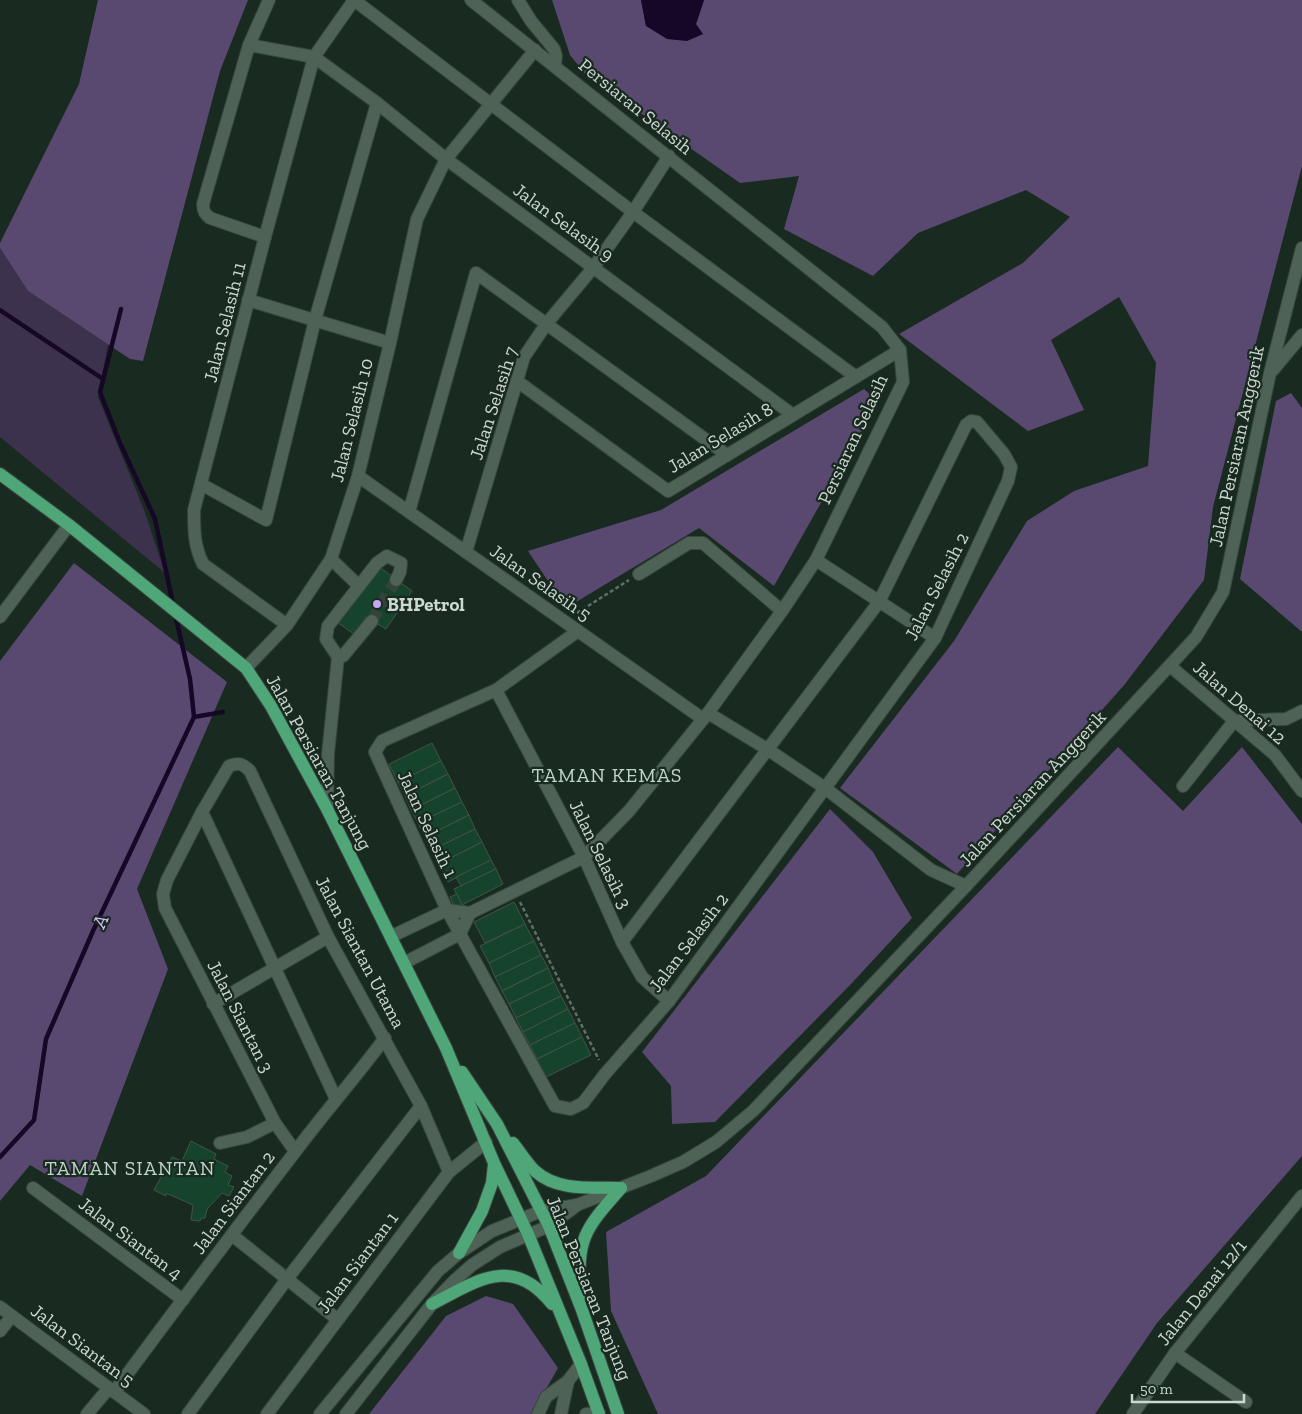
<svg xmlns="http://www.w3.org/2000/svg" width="1302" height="1414" font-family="'Zilla Slab',serif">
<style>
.green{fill:#3d324e}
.forest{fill:#594970}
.water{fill:#160727}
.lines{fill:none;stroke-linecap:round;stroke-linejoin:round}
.stream{stroke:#160727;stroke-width:4.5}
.building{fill:#15432b;stroke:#415448}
.minor-tunnel{stroke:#34443b;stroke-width:12;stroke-dasharray:12 6;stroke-linecap:butt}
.minor-casing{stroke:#38463e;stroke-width:14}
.major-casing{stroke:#38463e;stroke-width:14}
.path{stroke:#616f66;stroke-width:2.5;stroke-dasharray:4 2.5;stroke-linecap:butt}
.minor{stroke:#4e6256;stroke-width:12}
.major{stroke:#4fa679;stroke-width:12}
.poi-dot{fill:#c5a7f1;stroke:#192a20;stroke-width:2}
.labels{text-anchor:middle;stroke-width:4.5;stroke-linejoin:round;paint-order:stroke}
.street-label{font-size:19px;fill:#cdd8d1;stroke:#192a20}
.poi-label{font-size:19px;font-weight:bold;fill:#cdd8d1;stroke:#192a20;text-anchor:start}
.neighbourhood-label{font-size:20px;letter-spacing:1px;fill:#c0d6c8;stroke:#192a20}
.water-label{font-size:20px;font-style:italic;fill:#d5bafd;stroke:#192a20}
</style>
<rect width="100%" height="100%" fill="#192a20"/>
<path class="green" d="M0 248 28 291 108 344 98 397 144 510 165 573 0 437Z"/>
<g class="forest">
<path d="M98 0H248L220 71 143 361 130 359 28 291 0 248V243L79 84Z"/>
<path d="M552 0H641L646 26 696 24 704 0H1302V166L1213 507 1204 580 1125 684 957 874 840 788 954 641 1027 521 1074 491 1148 466 1156 363 1119 297 1051 340 1084 410 1028 431 899 334 1023 263 1070 217 1026 190 918 233 873 276 784 229 799 176 740 183 586 75 570 55Z"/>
<path d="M864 389 878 402 774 586 699 528 566 608 528 551 661 510Z"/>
<path d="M1291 393 1302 408V632L1240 579 1276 401Z"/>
<path d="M74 563 227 682 137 889 168 969 82 1196 30 1165 0 1201V661Z"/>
<path d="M1118 747 1183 811 1242 747 1302 824V1156L1157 1323 1095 1414H658L611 1311 606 1232 706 1176Z"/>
<path d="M830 809 873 852 912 918 852 983 715 1122 672 1124 671 1086 642 1052Z"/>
<path d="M486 1296 513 1304 558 1368 532 1414H369L446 1316Z"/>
</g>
<path class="water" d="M641 0H704L696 24 703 34 687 41 667 39 646 26Z"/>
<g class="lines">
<g class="stream">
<path d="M121 309 100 392 120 443 155 519 173 604"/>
<path d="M0 310 103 379"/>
<path d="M194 717 223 712"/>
<path d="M0 1157 34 1120 46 1039 93 931 194 717 190 679 175 614"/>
</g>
</g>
<g class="building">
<path d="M378 566 412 591 386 629 366 617 354 634 337 622Z"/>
<path d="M432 743 441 761 398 782 389 764Z"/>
<path d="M441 761 448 774 405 796 398 782Z"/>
<path d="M448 774 455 788 411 810 405 796Z"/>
<path d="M455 788 462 802 418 823 411 810Z"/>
<path d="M462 802 469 815 425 837 418 823Z"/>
<path d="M469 815 475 829 432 850 425 837Z"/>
<path d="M475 829 482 842 439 864 432 850Z"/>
<path d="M482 842 491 860 448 882 439 864Z"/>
<path d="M491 860 496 869 461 886 456 877Z"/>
<path d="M496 869 503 884 462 905 454 889Z"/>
<path d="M457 894 462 905 455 908 450 897Z"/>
<path d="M514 902 525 924 485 943 474 922Z"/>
<path d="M525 924 534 941 489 963 480 946Z"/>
<path d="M534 941 541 955 495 977 489 963Z"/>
<path d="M541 955 548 968 502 991 495 977Z"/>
<path d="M548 968 554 982 509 1004 502 991Z"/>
<path d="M554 982 561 996 516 1018 509 1004Z"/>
<path d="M561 996 568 1009 523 1032 516 1018Z"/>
<path d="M568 1009 575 1023 530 1045 523 1032Z"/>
<path d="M575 1023 582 1037 537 1059 530 1045Z"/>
<path d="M582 1037 591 1055 546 1077 537 1059Z"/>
<path d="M191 1141 216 1154 214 1159 228 1166 225 1172 232 1176 228 1185 234 1187 229 1196 222 1193 207 1209 205 1218H201L200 1221 191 1220 193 1205 166 1193V1196L154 1190 172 1157 182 1161Z"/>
</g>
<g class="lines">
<path class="minor-tunnel" d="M372 621 396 580"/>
<g class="minor-casing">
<g id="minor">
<path d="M354 0 633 212 856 377"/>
<path d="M518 0 531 21 554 49 556 56 555 65"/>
<path d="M249 45 314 57 377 103 446 159 793 415"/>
<path d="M265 237 210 218C205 214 203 211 203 204L249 45 269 0"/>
<path d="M248 300 390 343"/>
<path d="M1273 370 1302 335"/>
<path d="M517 381 668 491 900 350"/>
<path d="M358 476 703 719"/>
<path d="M201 484 266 520 315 320 377 103"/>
<path d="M409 512 476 273 727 455"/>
<path d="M466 552 524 357 547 323 593 268 633 212 669 156"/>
<path d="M331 559 359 586"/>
<path d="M816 560 935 638"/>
<path d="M639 574 689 543H703L782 611"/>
<path d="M0 617 69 525"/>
<path d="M287 625 203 564C194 546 194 530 194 510L265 237 314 57 354 0"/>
<path d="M578 631 496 690 382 741 375 752 447 910 460 934 555 1106 571 1109 583 1103 605 1074 669 1001 935 638 1008 481 1011 467 1004 454 977 422 971 421 966 425 879 602 622 942"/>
<path d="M338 657 326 639 328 626 377 563 387 556 401 563 400 572 396 580"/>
<path d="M1170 666 1275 755 1302 791"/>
<path d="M246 668 287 625 331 559 358 476 390 343 417 219 446 159 535 50"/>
<path d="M496 690 584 857 622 942 642 977 669 1001"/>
<path d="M708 713 767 749 825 788 931 870 966 886"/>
<path d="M1183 786 1234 721 1286 719 1302 711"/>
<path d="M327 809 328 754 338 657 343 656 372 621"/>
<path d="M202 812 336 1099"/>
<path d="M392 936 447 910 470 913 584 857 629 811 708 713 782 611 816 560 903 382 900 350 882 327 471 0"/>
<path d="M404 963 460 934 470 913"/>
<path d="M213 1004 328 937"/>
<path d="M220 1143 247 1137 275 1123"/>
<path d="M295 1151 275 1123 165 908 163 894 167 880 202 812 229 766C239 762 243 764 250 771L328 937 421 1106 449 1172"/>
<path d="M33 1188 183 1300"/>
<path d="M232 1235 337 1319"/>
<path d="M0 1307 144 1414"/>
<path d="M0 1331 12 1316"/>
<path d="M1175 1353 1246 1402"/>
<path d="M114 1392C174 1311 234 1231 295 1152 324 1113 356 1077 385 1038"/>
<path d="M87 1414 109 1388"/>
<path d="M188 1414 287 1279 421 1106"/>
<path d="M267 1414 449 1172 486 1142"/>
<path d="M320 1414 438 1271 459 1253 492 1231 541 1211 577 1205 651 1176 683 1162 716 1142 753 1111 966 886 1196 637 1223 592 1270 373 1302 248"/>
<path d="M346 1414 432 1304 455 1280 472 1265 500 1247 549 1226 576 1206"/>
<path d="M538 1414 546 1397 568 1381"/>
<path d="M561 1414 568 1381 581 1364"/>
<path d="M586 1414 599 1413"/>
<path d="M1133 1414 1175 1353 1302 1196"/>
</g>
</g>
<g class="major-casing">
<g id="major">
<path d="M0 474 69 525 246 668 271 706 327 809 446 1048 494 1163 528 1234 581 1364 599 1414"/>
<path d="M462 1072 497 1124 549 1226 582 1310 618 1414"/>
<path d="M513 1143C520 1152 527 1163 535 1171 558 1192 593 1187 621 1188"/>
<path d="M459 1253 482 1211 492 1183 494 1164"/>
<path d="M581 1297C576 1239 584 1230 621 1188"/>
<path d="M432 1304C477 1281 512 1254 552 1304"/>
</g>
</g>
<g class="path">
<path d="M577 613 629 580"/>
<path d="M520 902 599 1060"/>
</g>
<use href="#minor" class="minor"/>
<use href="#major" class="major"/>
</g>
<circle class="poi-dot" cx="377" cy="604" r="5"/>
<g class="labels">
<g class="street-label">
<text transform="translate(636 106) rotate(39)" y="7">Persiaran Selasih</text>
<text transform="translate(564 222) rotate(36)" y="7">Jalan Selasih 9</text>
<text transform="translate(224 322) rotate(-76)" y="7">Jalan Selasih 11</text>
<text transform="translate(493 403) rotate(-72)" y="7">Jalan Selasih 7</text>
<text transform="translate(351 420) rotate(-76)" y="7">Jalan Selasih 10</text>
<text transform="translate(720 437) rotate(-31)" y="7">Jalan Selasih 8</text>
<text transform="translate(852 439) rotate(-65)" y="7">Persiaran Selasih</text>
<text transform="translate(1236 446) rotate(-78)" y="7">Jalan Persiaran Anggerik</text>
<text transform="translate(541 582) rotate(35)" y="7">Jalan Selasih 5</text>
<text transform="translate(936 586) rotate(-63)" y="7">Jalan Selasih 2</text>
<text transform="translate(1240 702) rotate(41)" y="7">Jalan Denai 12</text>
<text transform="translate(320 762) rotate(61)" y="7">Jalan Persiaran Tanjung</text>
<text transform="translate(1032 788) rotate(-47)" y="7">Jalan Persiaran Anggerik</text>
<text transform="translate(428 824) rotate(65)" y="7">Jalan Selasih 1</text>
<text transform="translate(601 854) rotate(64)" y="7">Jalan Selasih 3</text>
<text transform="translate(688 942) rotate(-53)" y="7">Jalan Selasih 2</text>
<text transform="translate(361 952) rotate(62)" y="7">Jalan Siantan Utama</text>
<text transform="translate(241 1016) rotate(63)" y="7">Jalan Siantan 3</text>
<text transform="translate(233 1202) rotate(-53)" y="7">Jalan Siantan 2</text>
<text transform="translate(131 1238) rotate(37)" y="7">Jalan Siantan 4</text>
<text transform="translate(357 1262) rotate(-53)" y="7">Jalan Siantan 1</text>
<text transform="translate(590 1288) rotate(68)" y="7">Jalan Persiaran Tanjung</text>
<text transform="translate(1201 1292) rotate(-51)" y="7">Jalan Denai 12/1</text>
<text transform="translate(83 1345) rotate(37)" y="7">Jalan Siantan 5</text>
</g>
<g class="poi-label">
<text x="387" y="611">BHPetrol</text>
</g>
<g class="neighbourhood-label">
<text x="607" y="782">TAMAN KEMAS</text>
<text x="130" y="1175">TAMAN SIANTAN</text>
</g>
<g class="water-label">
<text transform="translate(100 921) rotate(-65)" y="7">A</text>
</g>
</g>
<path d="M1132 1394v8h112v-8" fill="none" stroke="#cdd8d1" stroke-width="2.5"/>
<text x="1140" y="1394" font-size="15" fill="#cdd8d1" stroke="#192a20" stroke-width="4" paint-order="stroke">50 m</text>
</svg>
